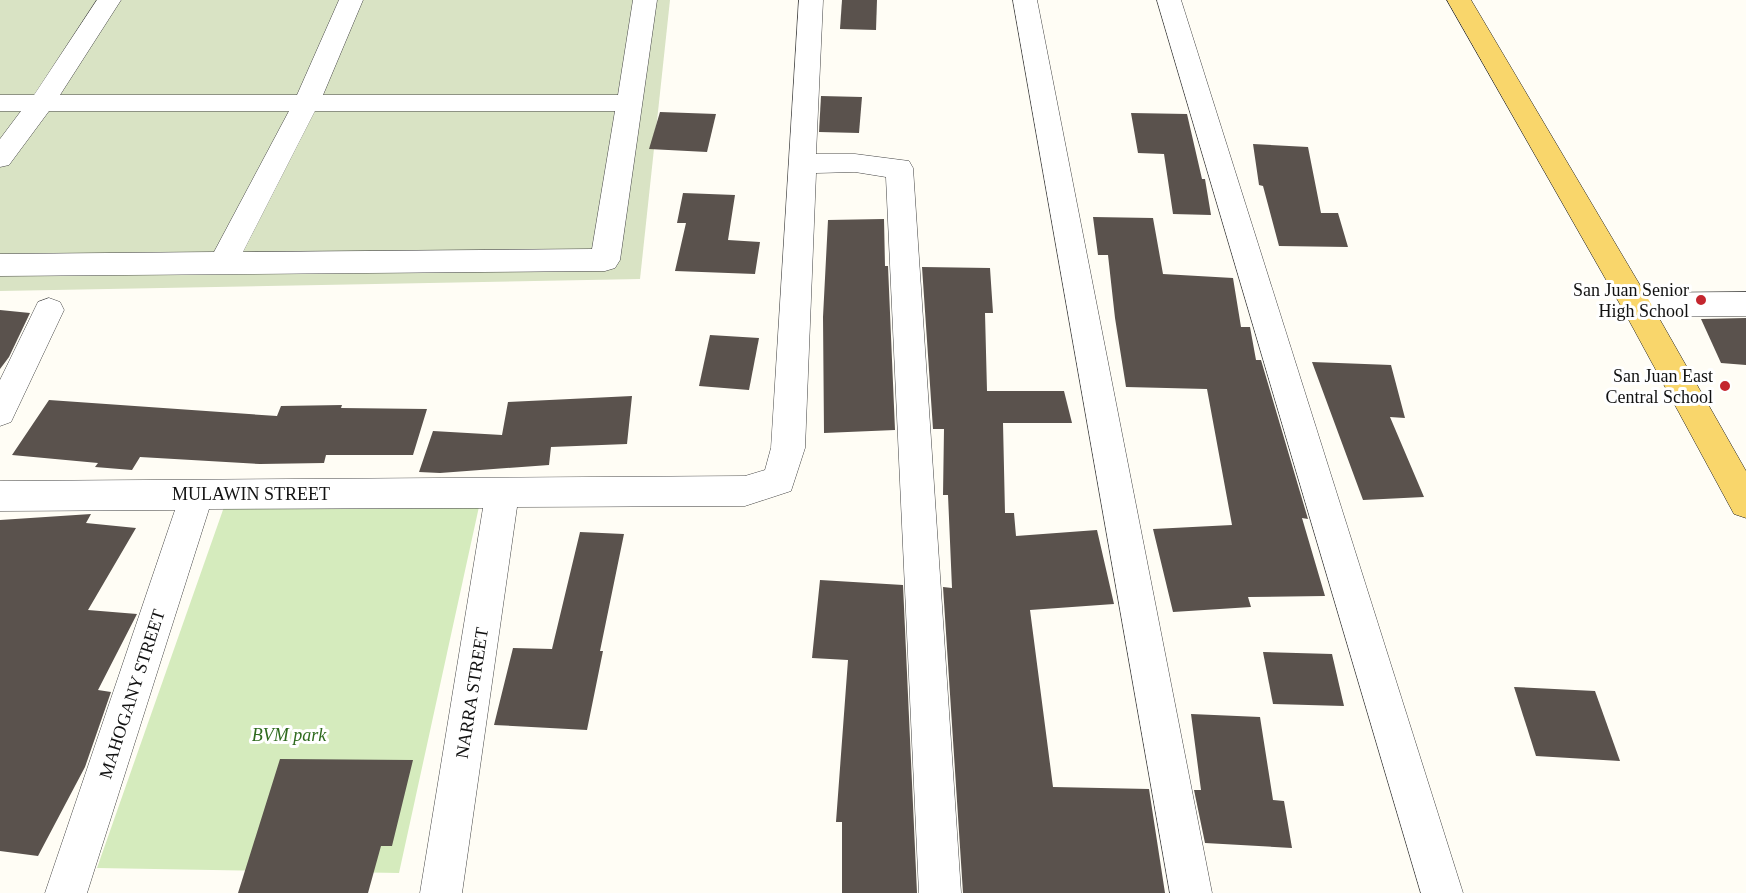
<svg xmlns="http://www.w3.org/2000/svg" width="1746" height="893" font-family="'Times New Roman',serif">
<style>
.green{fill:#d5ebbd}
.cemetery{fill:#d9e3c4}
.building{fill:#5a524d}
.lines{fill:none;stroke-linecap:round;stroke-linejoin:round}
.minor-casing{stroke:#444;stroke-width:1}
.major-casing{stroke:#222;stroke-width:1}
.minor{fill:#fff;fill-rule:evenodd}
.major{fill:#f9d66b;fill-rule:evenodd}
.poi-dot{fill:#c4262e;stroke:#fff;stroke-width:2}
.labels{text-anchor:middle;stroke-width:6;stroke-linejoin:round;paint-order:stroke}
.poi-label{font-size:18px;fill:#111;stroke:#fff;text-anchor:end}
.street-label{font-size:18px;fill:#111;stroke:#fff}
.park-label{font-size:18px;font-style:italic;fill:#2f6b1f;stroke:#fff}
</style>
<rect width="100%" height="100%" fill="#fffdf5"/>
<path class="green" d="M480 502 399 873 97 868 224 507Z"/>
<path class="cemetery" d="M0 0H670L640 279 0 291Z"/>
<g class="building">
<path d="M842 0H877L876 30 840 29Z"/>
<path d="M821 96 862 97 859 133 819 132Z"/>
<path d="M660 112 716 114 707 152 649 149Z"/>
<path d="M1131 113 1187 114 1202 179H1205L1211 215 1173 214 1164 154 1138 153Z"/>
<path d="M1253 144 1308 147 1321 213H1338L1348 247 1279 246 1263 186 1259 185Z"/>
<path d="M683 193 735 195 728 240 760 242 755 274 675 271 686 223H677Z"/>
<path d="M1093 217 1153 218 1163 274 1233 278 1241 327H1250L1256 360H1261L1308 519 1302 518 1325 596 1248 597 1251 607 1173 612 1153 529 1232 525 1207 389 1126 387 1115 318 1108 255H1098Z"/>
<path d="M884 219 885 266H888L895 430 824 433 823 317 828 220Z"/>
<path d="M922 267 990 268 993 313H985L987 391H1064L1072 423H1003L1005 513H1014L1016 536 1097 530 1114 604 1030 610 1053 787 1149 789 1165 893H963L943 587 952 588 948 495H943L944 429H933Z"/>
<path d="M0 310 30 313 9 357 0 369Z"/>
<path d="M1746 318V365L1721 363 1701 319Z"/>
<path d="M710 335 759 338 749 390 699 386Z"/>
<path d="M1312 362 1391 365 1405 418 1390 417 1424 497 1363 500Z"/>
<path d="M632 396 627 444 551 447 549 465 440 473 419 472 433 431 502 435 508 402Z"/>
<path d="M49 400 277 416 281 406 342 405 341 408 427 409 413 455H326L324 463 260 464 140 457 132 470 95 467 98 463 12 455Z"/>
<path d="M91 514 86 523 136 528 88 610 137 614 98 690 111 692 85 767 38 856 0 851V520Z"/>
<path d="M580 532 624 534 600 651H603L587 730 494 725 513 648 552 649Z"/>
<path d="M820 580 903 585 917 893H842V822H836L848 660 812 658Z"/>
<path d="M1263 652 1332 654 1344 706 1273 704Z"/>
<path d="M1514 687 1595 691 1620 761 1536 756Z"/>
<path d="M1191 714 1260 717 1273 800 1284 801 1292 848 1205 843 1194 790H1201Z"/>
<path d="M280 759 413 760 392 846H381L368 893H238Z"/>
</g>
<g class="lines">
<g class="minor-casing">
<g id="minor">
<path d="M97 0H121L60 95H297L339 0H363L323 95H618L633 0H657L620 260 615 268 605 271 0 276V254L214 252 289 111H49L9 165 0 167V139L21 111H0V95H34ZM315 111H615L592 249 243 252Z"/>
<path d="M799 0H823L816 154H855L909 161 913 168 961 893H919L886 177 855 172 816 173 805 448 791 491 745 506 517 507 462 893H420L483 508 209 509 87 893H45L175 510 0 511V481L745 476 765 470 771 448Z"/>
<path d="M1013 0H1037L1212 893H1170Z"/>
<path d="M1157 0H1181L1463 893H1421Z"/>
<path d="M1746 292V316L1636 317 1625 313 1621 305 1625 297 1636 293Z"/>
<path d="M49 298 60 302 64 310 11 422 0 426V380L38 302Z"/>
</g>
</g>
<g class="major-casing">
<path id="major" d="M1447 0H1471L1647 297 1746 471V518L1734 514 1625 313Z"/>
</g>
<use href="#minor" class="minor"/>
<use href="#major" class="major"/>
</g>
<g class="poi-dot">
<circle cx="1701" cy="300" r="6"/>
<circle cx="1725" cy="386" r="6"/>
</g>
<g class="labels">
<g class="poi-label">
<text x="1689" y="296">San Juan Senior<tspan x="1689" dy="21">High School</tspan></text>
<text x="1713" y="382">San Juan East<tspan x="1713" dy="21">Central School</tspan></text>
</g>
<g class="street-label">
<text x="251" y="500">MULAWIN STREET</text>
<text transform="translate(472 693) rotate(-81)" y="6">NARRA STREET</text>
<text transform="translate(132 694) rotate(-72)" y="6">MAHOGANY STREET</text>
</g>
<g class="park-label">
<text x="289" y="741">BVM park</text>
</g>
</g>
</svg>
